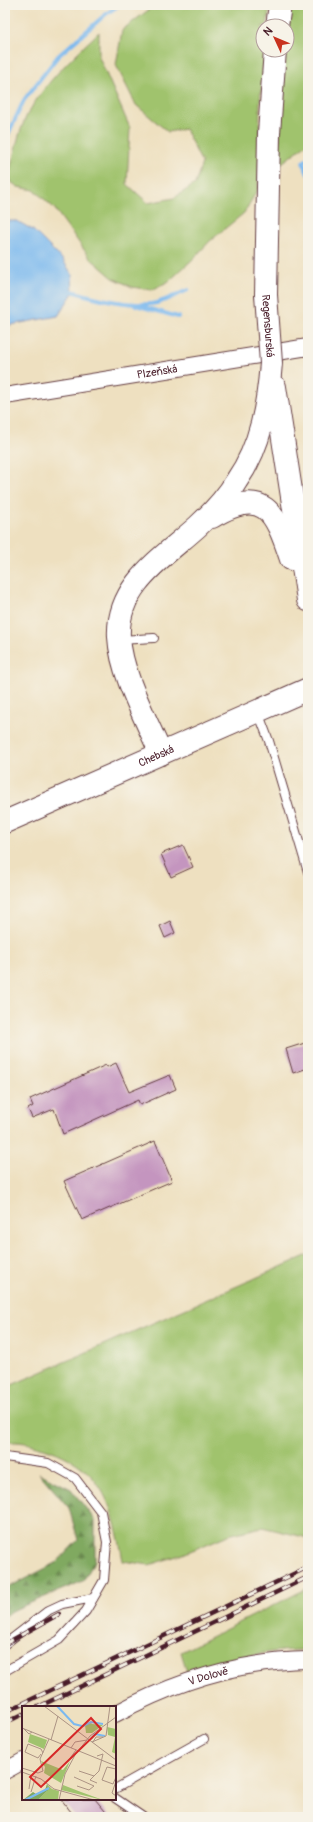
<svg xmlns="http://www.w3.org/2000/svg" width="313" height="1822" font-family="Pangolin,sans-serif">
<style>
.grass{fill:#a0c36d;stroke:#75714c}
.forest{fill:url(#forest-firs);stroke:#656446}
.water{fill:#7cb9ef;stroke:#636c8d}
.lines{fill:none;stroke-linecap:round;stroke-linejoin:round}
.stream{stroke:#7cb9ef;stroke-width:4}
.building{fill:#c495bf}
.lane-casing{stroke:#633c41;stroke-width:10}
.street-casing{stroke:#633c41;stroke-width:18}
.secondary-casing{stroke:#633c41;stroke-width:24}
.lane{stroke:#fff;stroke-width:8}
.street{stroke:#fff;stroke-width:16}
.secondary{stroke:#fff;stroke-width:22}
.rail-casing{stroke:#4a1f2b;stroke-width:4.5}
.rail{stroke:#f7f3e8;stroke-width:3;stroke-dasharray:9;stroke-linecap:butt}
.secondary-bridge-casing{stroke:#633c41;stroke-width:24;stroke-linecap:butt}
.secondary-bridge{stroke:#fff;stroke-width:22}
.labels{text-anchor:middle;stroke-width:4;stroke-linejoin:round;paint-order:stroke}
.street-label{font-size:11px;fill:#4a1f2b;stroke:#f7f3e8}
.inset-river{fill:none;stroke:#7cb9ef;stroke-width:2}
.inset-road{fill:none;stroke:#ac9384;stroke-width:1}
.view{fill:#d62828;fill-opacity:0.15;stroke:#d62828;stroke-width:2}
.inset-edge{fill:none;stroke:#4a1f2b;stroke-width:2}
</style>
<defs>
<pattern id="forest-firs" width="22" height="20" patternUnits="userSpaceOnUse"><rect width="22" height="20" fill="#80a960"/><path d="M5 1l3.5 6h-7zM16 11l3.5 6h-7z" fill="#6b894f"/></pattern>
</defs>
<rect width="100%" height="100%" fill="#f7f3e8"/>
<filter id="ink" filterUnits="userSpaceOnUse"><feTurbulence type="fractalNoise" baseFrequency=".025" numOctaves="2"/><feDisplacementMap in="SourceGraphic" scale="8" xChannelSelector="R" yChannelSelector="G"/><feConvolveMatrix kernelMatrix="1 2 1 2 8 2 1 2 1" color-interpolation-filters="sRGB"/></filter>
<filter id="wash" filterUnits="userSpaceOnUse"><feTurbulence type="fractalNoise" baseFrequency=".012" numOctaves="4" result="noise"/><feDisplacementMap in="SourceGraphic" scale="16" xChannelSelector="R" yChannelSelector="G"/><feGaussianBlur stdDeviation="0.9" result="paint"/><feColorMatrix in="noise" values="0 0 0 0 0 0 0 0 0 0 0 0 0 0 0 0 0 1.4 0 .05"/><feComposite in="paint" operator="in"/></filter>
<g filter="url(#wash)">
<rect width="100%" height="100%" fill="#eee0c0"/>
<g class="grass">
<path d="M155 5H270L267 26H263V50H265L260 101 258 189 244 213 210 241 192 260 169 281 152 290 132 287 113 278 90 258 54 208 34 190 18 187 11 182 9 174C14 155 18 133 27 115 45 82 73 57 99 32V57L130 128 127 184 148 203 174 198 195 184 202 163 185 129 168 132 136 105 116 65 122 30Z"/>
<path d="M290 5H308V143L278 166 285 50H287Z"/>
<path d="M308 1255V1538L262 1527 228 1535 183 1554 149 1565 123 1561C113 1505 103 1467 44 1448 28 1444 21 1440 5 1443V1388Z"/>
<path d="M308 1588V1650C267 1649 226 1660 187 1672L181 1652Z"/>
</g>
<path class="forest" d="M39 1473 71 1489 95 1520V1561L83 1581 16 1609 5 1616V1589L56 1563 78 1540 69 1508Z"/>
<path class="water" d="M5 221H17L33 230 62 259 72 274 73 293 58 316 5 326Z"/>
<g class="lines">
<g class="stream">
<path d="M308 159 303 162 308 174"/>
<path d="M5 173 6 139 24 100 58 56 106 14 119 5"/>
<path d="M69 290C89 297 136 308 157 303 167 300 178 294 188 290"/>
<path d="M136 305 178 317"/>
</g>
</g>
<g id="blocks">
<g class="building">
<path d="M183 845 193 867 171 877 161 854Z"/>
<path d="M170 921 175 933 165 938 160 926Z"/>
<path d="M308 1042V1068L293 1073 286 1049Z"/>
<path d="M116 1063 129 1092 170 1075 176 1089 140 1105 138 1100 63 1134 54 1109 32 1118 28 1109 33 1106 30 1099 106 1065 107 1067Z"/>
<path d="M155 1141 172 1181 82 1220 64 1181Z"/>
<path d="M61 1799H95L110 1817H75Z"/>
</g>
</g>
</g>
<g filter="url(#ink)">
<use href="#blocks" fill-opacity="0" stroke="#633c41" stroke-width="1"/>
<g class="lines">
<g class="lane-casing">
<g id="lane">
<path d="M120 640 154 638"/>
<path d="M258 712 269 741 308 872"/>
<path d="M5 1457 48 1463 75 1478 101 1512 107 1542 104 1580 86 1611 59 1640 5 1671"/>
<path d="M5 1644 49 1610 62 1604 93 1598"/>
<path d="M115 1789 204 1739"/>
<path d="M115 1798 143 1817"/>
</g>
</g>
<g class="street-casing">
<g id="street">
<path id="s1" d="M5 396 308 347"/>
<path id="s2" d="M115 1714C174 1682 241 1661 308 1660"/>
<path d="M5 1771 23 1761"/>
</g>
</g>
<g class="secondary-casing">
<g id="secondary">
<path d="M277 26 280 5"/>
<path d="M266 295 269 133 275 50"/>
<path d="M275 387 308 600"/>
<path d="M212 517C264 486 275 511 291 559"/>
<path d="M161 754C146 719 121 674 119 637 116 585 164 557 198 526 212 513 227 497 237 480 261 446 268 403 271 363"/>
<path id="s3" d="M5 822 308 689"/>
</g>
</g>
<use href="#lane" class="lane"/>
<use href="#street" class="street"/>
<use href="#secondary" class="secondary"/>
<g class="rail-casing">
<g id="rail">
<path d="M5 1644 59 1614"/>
<path d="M38 1707 308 1577"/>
<path d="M5 1712 308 1567"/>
<path d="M5 1723 23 1714"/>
</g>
</g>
<use href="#rail" class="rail"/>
<g class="secondary-bridge-casing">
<g id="secondary-bridge">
<path id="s4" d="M266 295 271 363"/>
</g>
</g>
<use href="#secondary-bridge" class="secondary-bridge"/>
</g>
</g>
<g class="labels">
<g class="street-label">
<text dy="4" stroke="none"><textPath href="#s4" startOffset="31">Regensburská</textPath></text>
<text dy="4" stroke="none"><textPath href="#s1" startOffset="154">Plzeňská</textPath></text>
<text dy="4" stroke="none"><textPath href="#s3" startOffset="165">Chebská</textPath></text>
<text dy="4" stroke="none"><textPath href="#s2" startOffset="101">V Dolově</textPath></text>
</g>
</g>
<g transform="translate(22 1706)">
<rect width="94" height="94" fill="#eee0c0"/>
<path d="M69 17 70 18 81 19 70 27H64L63 19ZM85 21 94 23V48L90 46 93 31 86 29ZM8 28 25 34 22 43 6 36ZM19 55 41 64 48 55 39 77 22 67 23 61ZM25 78 30 83 37 85 36 94H16L25 85ZM41 79 59 86 81 94 39 84Z" fill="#a0c36d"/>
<path d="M25 78 26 84 16 94H1L11 86 14 88 23 84Z" fill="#80a960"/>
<path class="inset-river" d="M35 0 52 18 60 20M61 20 69 16 81 18M69 33 73 28 83 30M3 94 27 82"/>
<path class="inset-road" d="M22 0 70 36 84 30 88 0M0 22 94 60M1 22 7 28 10 26M29 34 36 10M70 36 94 54M71 36 74 31H81M49 42 53 36 65 34M19 48 16 52 3 46 6 38 19 43 21 47M46 55 54 44M0 62 16 67 21 65 18 53 27 33M94 63 85 61 80 74 91 78 94 71M57 65 72 70M0 66 19 73 32 83 72 94M52 71 72 80 67 84 55 80M94 75 90 87 94 90M75 77 68 74 77 65 81 48 75 50M7 83 9 69M9 86 14 70M37 94 43 68 53 49 68 30 94 11"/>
<path class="view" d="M69 12 79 23 19 81 8 71Z"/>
<rect width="94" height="94" class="inset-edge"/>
</g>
<rect width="313" height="1822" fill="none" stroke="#f7f3e8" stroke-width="20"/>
<g transform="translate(275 38) rotate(314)"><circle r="19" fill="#f7f3e8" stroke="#b29e9c"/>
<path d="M0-3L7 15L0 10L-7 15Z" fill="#c8321e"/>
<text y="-6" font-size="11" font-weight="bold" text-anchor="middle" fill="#4a1f2b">N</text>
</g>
</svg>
